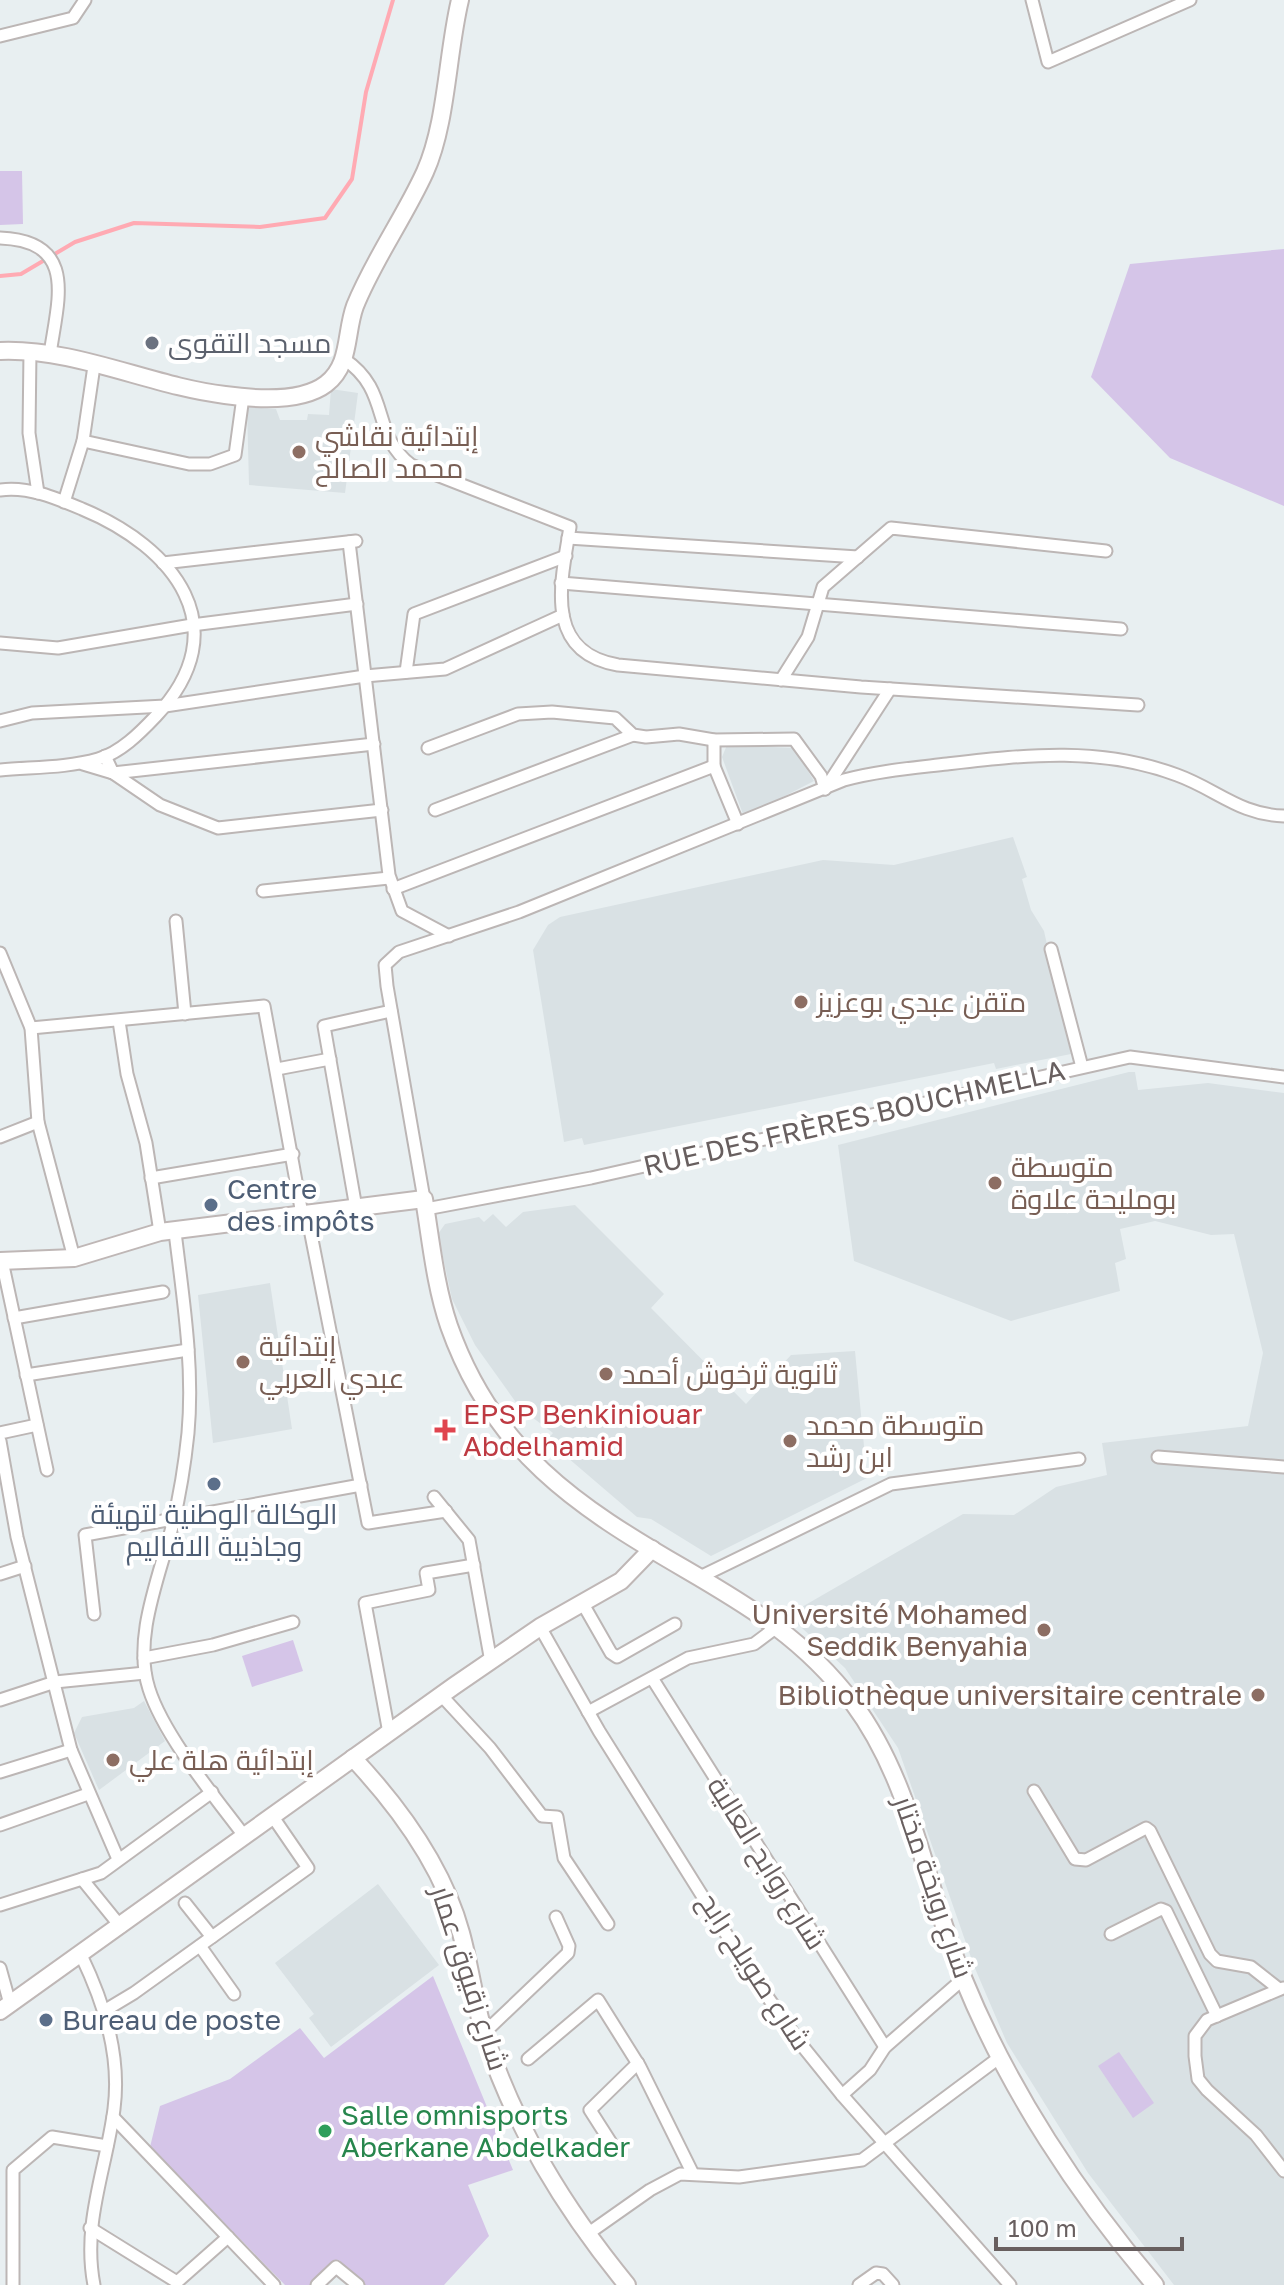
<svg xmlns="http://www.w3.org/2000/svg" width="1284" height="2285" font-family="'Golos Text',Cairo,sans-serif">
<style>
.education{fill:#d9e1e4}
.green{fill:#d5c5e8}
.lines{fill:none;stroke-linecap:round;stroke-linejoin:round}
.stream{stroke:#ffaab3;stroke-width:4}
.minor-casing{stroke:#bcb6b5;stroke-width:15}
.secondary-casing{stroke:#bfb7b6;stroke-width:20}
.minor{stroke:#fff;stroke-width:11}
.secondary{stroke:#fff;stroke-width:16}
.worship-dot{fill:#6b7280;stroke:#fff;stroke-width:3}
.education-dot{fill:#8d6e63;stroke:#fff;stroke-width:3}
.service-dot{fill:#5c6f8a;stroke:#fff;stroke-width:3}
.health-dot{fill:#e0444e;stroke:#fff;stroke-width:3}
.leisure-dot{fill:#2e9e5b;stroke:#fff;stroke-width:3}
.labels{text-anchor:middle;stroke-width:8;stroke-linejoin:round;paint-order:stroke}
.worship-label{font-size:28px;fill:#5b616d;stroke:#fff;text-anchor:start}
.education-label{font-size:28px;fill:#785e54;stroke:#fff;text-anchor:start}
.street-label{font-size:28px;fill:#685f5f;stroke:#fff}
.service-label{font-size:28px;fill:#4e5e75;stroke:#fff;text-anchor:start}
.health-label{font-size:28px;fill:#be3a42;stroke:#fff;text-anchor:start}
.leisure-label{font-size:28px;fill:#27864d;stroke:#fff;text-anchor:start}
</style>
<rect width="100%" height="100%" fill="#e8eff1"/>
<g class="education">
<path d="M331 389 358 393 345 493 249 485 247 407 276 409 280 420H307L308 414 329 415Z"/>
<path d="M727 745 794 748 814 781 744 817 722 757Z"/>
<path d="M1013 837 1027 877 1022 879 1031 910 1044 931 1071 1054 996 1069 994 1063 584 1145 582 1138 564 1142 533 950 548 925 560 917 823 860 894 865Z"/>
<path d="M1129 1072H1135L1138 1090 1208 1083 1284 1093V2285H1174L1088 2173 1007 2043 974 1966 898 1748 845 1668 788 1615 963 1514 1014 1515 1056 1487 1107 1475 1102 1443 1248 1426 1263 1353 1234 1234 1211 1235 1155 1221 1120 1229 1126 1259 1115 1263 1120 1291 1011 1321 854 1261 838 1145Z"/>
<path d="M575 1205 664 1294 651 1308 746 1404 791 1355 855 1351 867 1478 711 1556 651 1519 637 1517 547 1440 553 1433 520 1408 475 1345 452 1299 438 1234 445 1224 479 1217 484 1222 493 1214 506 1227 523 1212Z"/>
<path d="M270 1283 292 1429 213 1443 198 1295Z"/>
<path d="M144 1701 165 1741 99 1790 74 1733 82 1717 134 1708Z"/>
<path d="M378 1884 439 1965 331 2047 309 2018 314 2014 275 1963Z"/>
</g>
<g class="green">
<path d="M0 171H22L23 224 0 225Z"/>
<path d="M1284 249V506L1170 458 1091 377 1130 264Z"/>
<path d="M293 1640 303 1671 252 1687 242 1656Z"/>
<path d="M433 1976 513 2170 468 2185 489 2236 444 2285H364L339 2260 313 2285H285L150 2147 160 2106 230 2079 300 2028 324 2058Z"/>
<path d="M1119 2052 1154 2103 1133 2118 1098 2066Z"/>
</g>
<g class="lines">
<path class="stream" d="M0 276 21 274 75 242 134 223 260 227 325 218 352 179 366 92 393 0"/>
<g class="minor-casing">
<g id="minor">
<path d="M1032 0 1048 62 1190 0"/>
<path d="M0 36 73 18 85 0"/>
<path d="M0 238C78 241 58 299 50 354"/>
<path d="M30 351 29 433 38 493"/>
<path d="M344 359C392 391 370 434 411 465L570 527C561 582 543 652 618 665L861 687 1138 705"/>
<path d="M83 441 189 464H210L235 455 243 397"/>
<path d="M0 490C28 486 56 498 82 509 174 547 239 628 156 716 140 733 120 753 98 759 67 768 31 767 0 770"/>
<path d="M64 502 83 441 94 366"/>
<path d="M568 538 858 557"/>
<path d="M349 542 389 875 402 911 449 936"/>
<path d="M163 563 356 541"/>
<path d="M561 583 1121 629"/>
<path d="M0 643 58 648 192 625 357 604"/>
<path d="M406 672 414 614 566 556"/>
<path d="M781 680 808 637 823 587 891 528 1106 551"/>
<path d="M0 721 32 713 165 706 365 676 445 669 563 615"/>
<path d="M714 740V766L738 824"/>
<path d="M428 748 518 714 552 712 615 718 633 735 646 737 679 734 714 740 794 739 821 776 825 789"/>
<path d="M105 756 113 773 374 744"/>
<path d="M83 764 113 773 160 805 218 828 382 810"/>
<path d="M825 789 890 689"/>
<path d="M435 810 633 735"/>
<path d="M393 889 714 766"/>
<path d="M263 891 389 878"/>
<path d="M176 921 185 1014"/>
<path d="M1051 949 1082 1067"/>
<path d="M0 953 31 1028 38 1122 74 1258"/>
<path d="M119 1021 127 1074 146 1143 160 1232"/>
<path d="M31 1028 264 1006 302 1214"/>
<path d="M277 1069 330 1059"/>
<path d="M0 1137 38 1122"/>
<path d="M151 1178 293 1154"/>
<path d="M424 1199 387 986 385 965 399 952 519 912 844 780C877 771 913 768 947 764 1026 755 1099 746 1177 775 1216 789 1240 815 1284 816"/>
<path d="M356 1208 324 1026 391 1011"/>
<path d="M426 1209 591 1178 1130 1057 1284 1077"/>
<path d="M307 1214 368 1523 446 1511"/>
<path d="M175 1232C183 1298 194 1366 188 1433 185 1462 180 1494 173 1523 161 1573 132 1637 149 1689 164 1736 215 1797 245 1837"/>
<path d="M2 1261 47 1470"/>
<path d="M14 1318 163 1292"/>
<path d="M26 1375 188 1350"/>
<path d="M0 1433 37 1425"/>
<path d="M0 1441 17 1537 71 1750 118 1859"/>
<path d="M1158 1457 1284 1467"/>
<path d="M434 1497 469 1540 491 1662"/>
<path d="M0 1574 25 1566"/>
<path d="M700 1577 891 1484 1079 1459"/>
<path d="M583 1604 611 1653 617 1657 675 1624"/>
<path d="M94 1614 85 1535 361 1485"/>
<path d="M540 1627 599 1731 750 1972 800 2043 842 2095 1010 2285"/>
<path d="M144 1658 213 1645 293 1622"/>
<path d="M652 1678 885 2047"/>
<path d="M441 1695 490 1748 542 1816 557 1817 564 1858 608 1924"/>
<path d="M0 1700 55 1682 145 1673"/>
<path d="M588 1712 688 1658 754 1644 778 1626"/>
<path d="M389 1733 365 1603 429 1590 426 1573 474 1565"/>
<path d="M0 1772 71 1750"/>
<path d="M1034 1791 1075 1859 1086 1860 1146 1828 1150 1831 1210 1954 1217 1961 1251 1967 1279 1989"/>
<path d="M0 1825 88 1794"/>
<path d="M82 1879 121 1927"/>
<path d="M185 1903 212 1937"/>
<path d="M0 1905 101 1873 212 1792"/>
<path d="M1111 1934 1161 1909 1166 1911 1217 2016"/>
<path d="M200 1946 234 1994"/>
<path d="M81 1955C104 2003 121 2055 114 2109 106 2170 82 2223 94 2285"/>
<path d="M0 1968 10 2004"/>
<path d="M1283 1988 1207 2020 1195 2036V2056L1198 2079 1207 2090 1256 2135 1284 2171"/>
<path d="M104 2011 134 1993 308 1868 273 1817"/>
<path d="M484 2033 568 1953 569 1946 556 1917"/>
<path d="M528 2059 598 2000 640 2067 692 2172"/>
<path d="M842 2095 870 2070 885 2047 963 1979"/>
<path d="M113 2117 274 2285"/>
<path d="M613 2146 590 2110 638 2063"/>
<path d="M90 2228 177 2282 228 2237"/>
<path d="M586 2235 650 2190 680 2174 739 2177 862 2160 1000 2057"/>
<path d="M13 2285V2170L52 2137 107 2146"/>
<path d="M317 2285 336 2267 358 2285"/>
<path d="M859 2285 876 2273 883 2274 893 2285"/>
</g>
</g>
<g class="secondary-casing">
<g id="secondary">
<path d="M0 351C77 348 150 386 225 395 254 399 301 403 326 384 351 365 345 333 355 306 374 259 404 218 425 172 447 123 447 54 460 0"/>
<path d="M0 1261 74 1258 160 1232 424 1199C431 1241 435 1285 449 1326 493 1451 576 1506 685 1569 752 1608 805 1640 853 1703 914 1785 925 1888 964 1980 1009 2090 1078 2195 1155 2285"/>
<path d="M353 1758C399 1807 443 1867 461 1933 470 1966 474 2000 484 2033 515 2128 564 2208 627 2285"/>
<path d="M0 2011 454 1686 540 1627 621 1581 652 1549"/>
</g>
</g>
<use href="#minor" class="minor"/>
<use href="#secondary" class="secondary"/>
</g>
<circle class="worship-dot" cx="152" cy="343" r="8"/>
<g class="education-dot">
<circle cx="299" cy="452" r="8"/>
<circle cx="801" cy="1002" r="8"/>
<circle cx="995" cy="1183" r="8"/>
<circle cx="243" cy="1362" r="8"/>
<circle cx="606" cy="1374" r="8"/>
<circle cx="790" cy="1441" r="8"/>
<circle cx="1044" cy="1630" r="8"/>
<circle cx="1258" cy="1695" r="8"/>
<circle cx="113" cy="1760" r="8"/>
</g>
<g class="service-dot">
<circle cx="211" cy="1205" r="8"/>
<circle cx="214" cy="1484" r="8"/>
<circle cx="46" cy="2020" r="8"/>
</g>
<path class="health-dot" d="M441 1418h8v8h8v8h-8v8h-8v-8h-8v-8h8z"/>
<circle class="leisure-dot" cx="325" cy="2131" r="8"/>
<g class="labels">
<g class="worship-label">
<text x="168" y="353">مسجد التقوى</text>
</g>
<g class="education-label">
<text x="315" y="446">إبتدائية نقاشي<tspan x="315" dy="32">محمد الصالح</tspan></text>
<text x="817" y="1012">متقن عبدي بوعزيز</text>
<text x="1011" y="1177">متوسطة<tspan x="1011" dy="32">بومليحة علاوة</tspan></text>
<text x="259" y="1356">إبتدائية<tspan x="259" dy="32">عبدي العربي</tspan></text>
<text x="622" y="1384">ثانوية ثرخوش أحمد</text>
<text x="806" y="1435">متوسطة محمد<tspan x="806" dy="32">ابن رشد</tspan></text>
<text x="1028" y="1624" text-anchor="end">Université Mohamed<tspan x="1028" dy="32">Seddik Benyahia</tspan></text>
<text x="1242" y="1705" text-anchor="end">Bibliothèque universitaire centrale</text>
<text x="129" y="1770">إبتدائية هلة علي</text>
</g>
<g class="street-label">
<text transform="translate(854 1118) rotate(-13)" y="10">RUE DES FRÈRES BOUCHMELLA</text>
<text transform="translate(767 1863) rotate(58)" y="10">شارع روابح العالية</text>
<text transform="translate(934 1887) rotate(71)" y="10">شارع رويخة مختار</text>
<text transform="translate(755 1971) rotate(57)" y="10">شارع صويلح رابح</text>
<text transform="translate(470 1978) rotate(72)" y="10">شارع زقيوق عمار</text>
</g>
<g class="service-label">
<text x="227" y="1199">Centre<tspan x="227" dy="32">des impôts</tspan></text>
<text x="214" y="1524" text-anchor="middle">الوكالة الوطنية لتهيئة<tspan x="214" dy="32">وجاذبية الاقاليم</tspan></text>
<text x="62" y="2030">Bureau de poste</text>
</g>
<g class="health-label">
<text x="463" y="1424">EPSP Benkiniouar<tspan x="463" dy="32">Abdelhamid</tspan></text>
</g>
<g class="leisure-label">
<text x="341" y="2125">Salle omnisports<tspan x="341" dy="32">Aberkane Abdelkader</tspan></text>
</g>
</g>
<path d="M996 2237v12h186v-12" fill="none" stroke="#685f5f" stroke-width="4"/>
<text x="1008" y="2237" font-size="24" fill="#685f5f" stroke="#ffffff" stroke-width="6" paint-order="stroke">100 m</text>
</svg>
